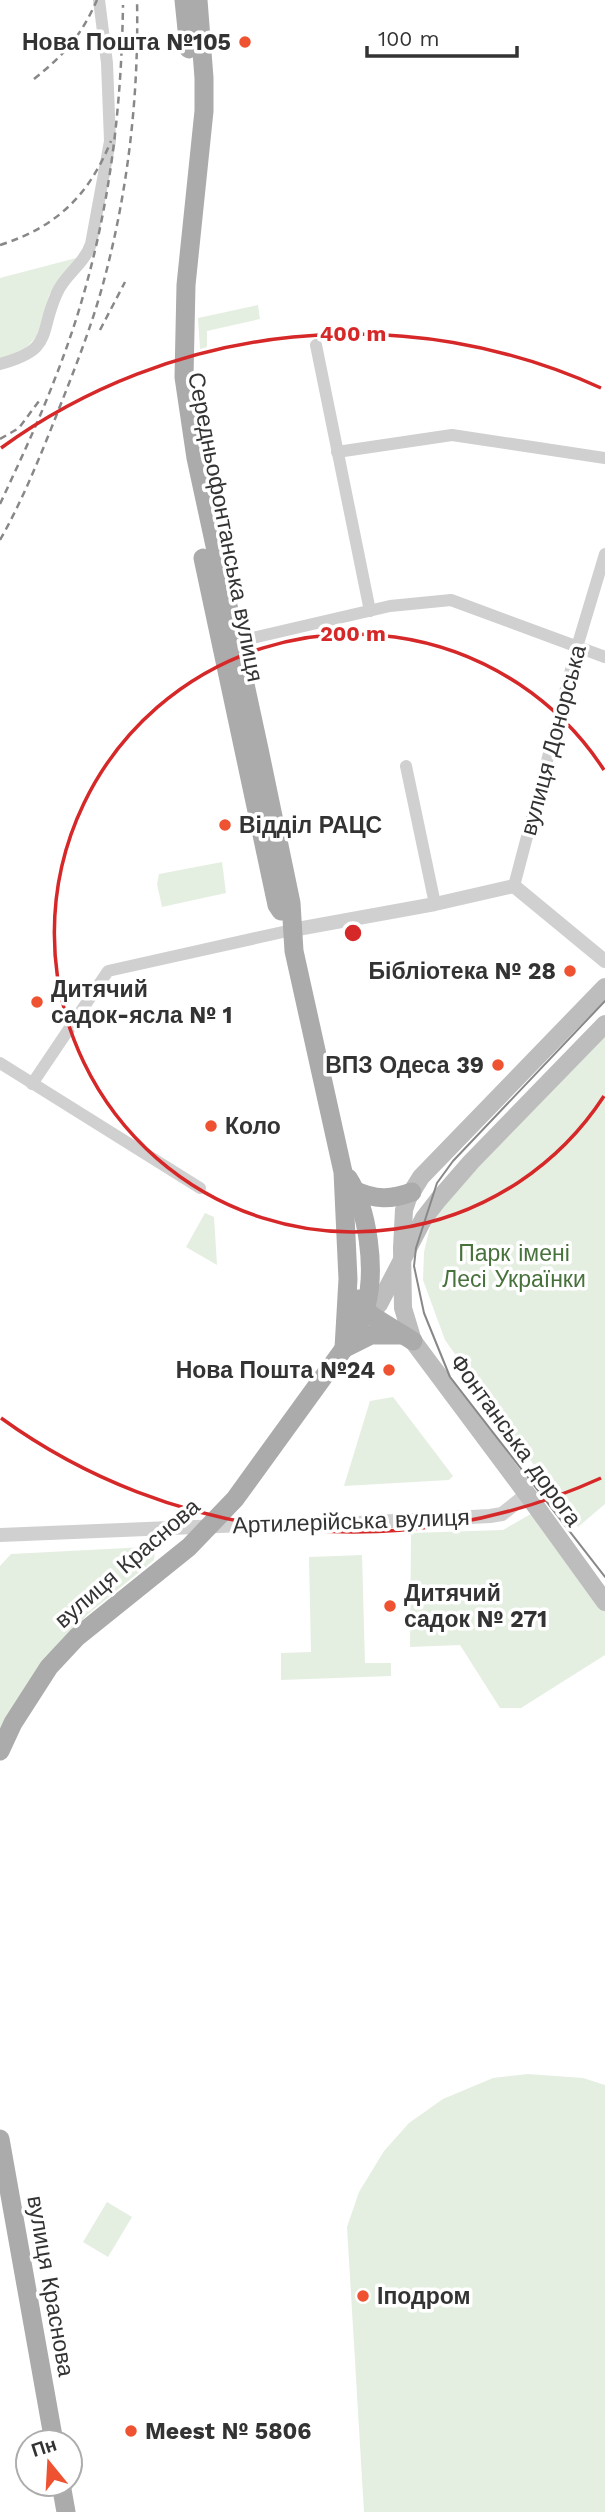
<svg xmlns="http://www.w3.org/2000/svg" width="605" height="2512" font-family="'Work Sans',sans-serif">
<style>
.green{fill:#e5efe1}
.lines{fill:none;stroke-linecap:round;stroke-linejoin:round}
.minor{stroke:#d0d0d0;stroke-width:12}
.tertiary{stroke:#d0d0d0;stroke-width:14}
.secondary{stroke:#bdbdbd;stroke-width:18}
.primary{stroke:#ababab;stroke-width:19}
.tram{stroke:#888;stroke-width:2}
.rail{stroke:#888;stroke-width:2.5;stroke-dasharray:7 5;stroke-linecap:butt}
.ring{fill:none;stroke:#d62828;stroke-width:3.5}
.poi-dot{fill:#ee5230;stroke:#fff;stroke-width:2.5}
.labels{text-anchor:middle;stroke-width:7;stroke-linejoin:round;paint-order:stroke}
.poi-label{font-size:23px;font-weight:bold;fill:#333;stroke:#fff;text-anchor:start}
.street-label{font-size:23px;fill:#333;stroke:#fff}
.park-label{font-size:23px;fill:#48723c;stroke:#fff}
.centre{fill:#d62828;stroke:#fff;stroke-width:3.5}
.ring-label{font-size:21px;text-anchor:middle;font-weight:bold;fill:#d62828;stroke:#fff;stroke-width:7;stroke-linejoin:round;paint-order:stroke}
</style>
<rect width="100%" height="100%" fill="#fff"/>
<g class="green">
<path d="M80 257 65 271 49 295 37 336 25 349 0 360V278Z"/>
<path d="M258 305 260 319 207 331V347L200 349 198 318Z"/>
<path d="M222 862 226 893 162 907 157 884 159 874Z"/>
<path d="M605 1031V1504L578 1527 445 1340 423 1280 424 1252 431 1223 456 1188Z"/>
<path d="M205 1213 214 1217 217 1265 186 1247Z"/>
<path d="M393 1397 453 1476 449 1480 344 1486 370 1401Z"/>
<path d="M536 1511 605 1603V1655L521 1708H500L460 1645 410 1647 411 1533 503 1530Z"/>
<path d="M146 1547 155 1551 154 1560 88 1614 37 1670 0 1735V1566L11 1554Z"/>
<path d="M362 1555 365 1663H391V1676L281 1680V1653L311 1652 309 1557Z"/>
<path d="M528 2074 583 2078 605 2085V2512H364L347 2227 359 2192 384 2151 409 2123 443 2099 493 2078Z"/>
<path d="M107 2202 132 2217 108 2257 83 2242Z"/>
</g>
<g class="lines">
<g class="minor">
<path d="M316 345 370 611"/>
<path d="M0 364C55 349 38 334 57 293 65 274 83 266 91 244L110 141 107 63 99 0"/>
<path d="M337 452 452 435 605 458"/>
<path d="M235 642 390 606 451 600 605 657"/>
<path d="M406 766 435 904"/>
<path d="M514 886 577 647 605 554"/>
<path d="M0 1063 200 1188"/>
<path d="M32 1084 108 971 292 930"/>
</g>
<g class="tertiary">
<path d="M292 930 435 904 514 886 605 961"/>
<path d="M0 1535 244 1525 337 1524 490 1516 502 1514 527 1494"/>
</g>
<g class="secondary">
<path d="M605 987 421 1177 408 1198 404 1210 402 1248 403 1308 413 1341 527 1494 605 1602"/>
<path d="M363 1324 379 1304 424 1218 438 1200 471 1162 605 1024"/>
</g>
<g class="primary">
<path d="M184 0 189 49"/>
<path d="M198 0 204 78V111L186 285 184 377 196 458 259 749 291 903 294 951 343 1172 348 1279 344 1348"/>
<path d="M203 558 277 905 281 911"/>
<path d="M354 1190C375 1200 391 1200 412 1192"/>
<path d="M358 1299 371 1315 413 1341"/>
<path d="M345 1348 371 1335H403"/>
<path d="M0 1751 13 1723 49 1667 77 1637 189 1547 235 1499 356 1332C359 1323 363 1315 366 1306 376 1270 368 1209 348 1178"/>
<path d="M0 2139 54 2442"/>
<path d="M61 2484 66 2512"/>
</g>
<path class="tram" d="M605 1001 453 1161 437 1183 416 1248 414 1266 424 1313 450 1377 605 1577"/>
<g class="rail">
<path d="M34 79C65 54 81 36 97 0"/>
<path d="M0 245C57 227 89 195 111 141"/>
<path d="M100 330 125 282"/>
<path d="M0 439 19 428 39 401"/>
<path d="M0 504C19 463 38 423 54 381 103 258 121 136 123 5"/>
<path d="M0 540C21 503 37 464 53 424 71 378 90 332 103 284 128 192 139 95 137 0"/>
</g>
</g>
<g class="ring">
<path d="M604 1096A299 299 0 1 1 604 770"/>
<path d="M601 1478A599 599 0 0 1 1 1418M1 448A599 599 0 0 1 601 388"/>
</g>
<g class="poi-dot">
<circle cx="245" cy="42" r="7"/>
<circle cx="225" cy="825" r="7"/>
<circle cx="570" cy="971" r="7"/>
<circle cx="37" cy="1002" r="7"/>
<circle cx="498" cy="1065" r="7"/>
<circle cx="211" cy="1126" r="7"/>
<circle cx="389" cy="1370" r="7"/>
<circle cx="390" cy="1606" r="7"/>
<circle cx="363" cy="2296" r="7"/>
<circle cx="131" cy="2431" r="7"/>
</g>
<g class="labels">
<g class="poi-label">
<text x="231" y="50" text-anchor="end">Нова Пошта №105</text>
<text x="239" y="833">Відділ РАЦС</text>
<text x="556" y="979" text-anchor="end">Бібліотека № 28</text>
<text x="51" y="997">Дитячий<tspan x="51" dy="26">садок-ясла № 1</tspan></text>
<text x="484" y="1073" text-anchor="end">ВПЗ Одеса 39</text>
<text x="225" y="1134">Коло</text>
<text x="375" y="1378" text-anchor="end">Нова Пошта №24</text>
<text x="404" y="1601">Дитячий<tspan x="404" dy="26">садок № 271</tspan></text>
<text x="377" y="2304">Іподром</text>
<text x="145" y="2439">Meest № 5806</text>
</g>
<g class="street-label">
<text transform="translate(226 527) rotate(79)" y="8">Середньофонтанська вулиця</text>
<text transform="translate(553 740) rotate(-75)" y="8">вулиця Донорська</text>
<text transform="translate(516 1440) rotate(54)" y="8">Фонтанська дорога</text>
<text transform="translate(351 1521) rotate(-2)" y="8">Артилерійська вулиця</text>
<text transform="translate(127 1563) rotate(-41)" y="8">вулиця Краснова</text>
<text transform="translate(51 2286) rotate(80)" y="8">вулиця Краснова</text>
</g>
<g class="park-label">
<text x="514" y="1261">Парк імені<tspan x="514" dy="26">Лесі Українки</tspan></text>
</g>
</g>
<circle cx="353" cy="933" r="10" class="centre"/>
<g class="ring-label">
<text x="353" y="341">400 m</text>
<text x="353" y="641">200 m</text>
</g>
<g transform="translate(49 2463) rotate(342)"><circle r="33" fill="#ffffff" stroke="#adadad" stroke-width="2"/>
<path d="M0-5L12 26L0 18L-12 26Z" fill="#ee5230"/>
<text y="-10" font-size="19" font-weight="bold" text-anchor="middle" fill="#333333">Пн</text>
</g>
<path d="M367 46v10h150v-10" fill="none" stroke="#333333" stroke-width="3.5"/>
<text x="378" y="46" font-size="21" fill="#333333" stroke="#ffffff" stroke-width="5" paint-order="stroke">100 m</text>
</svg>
